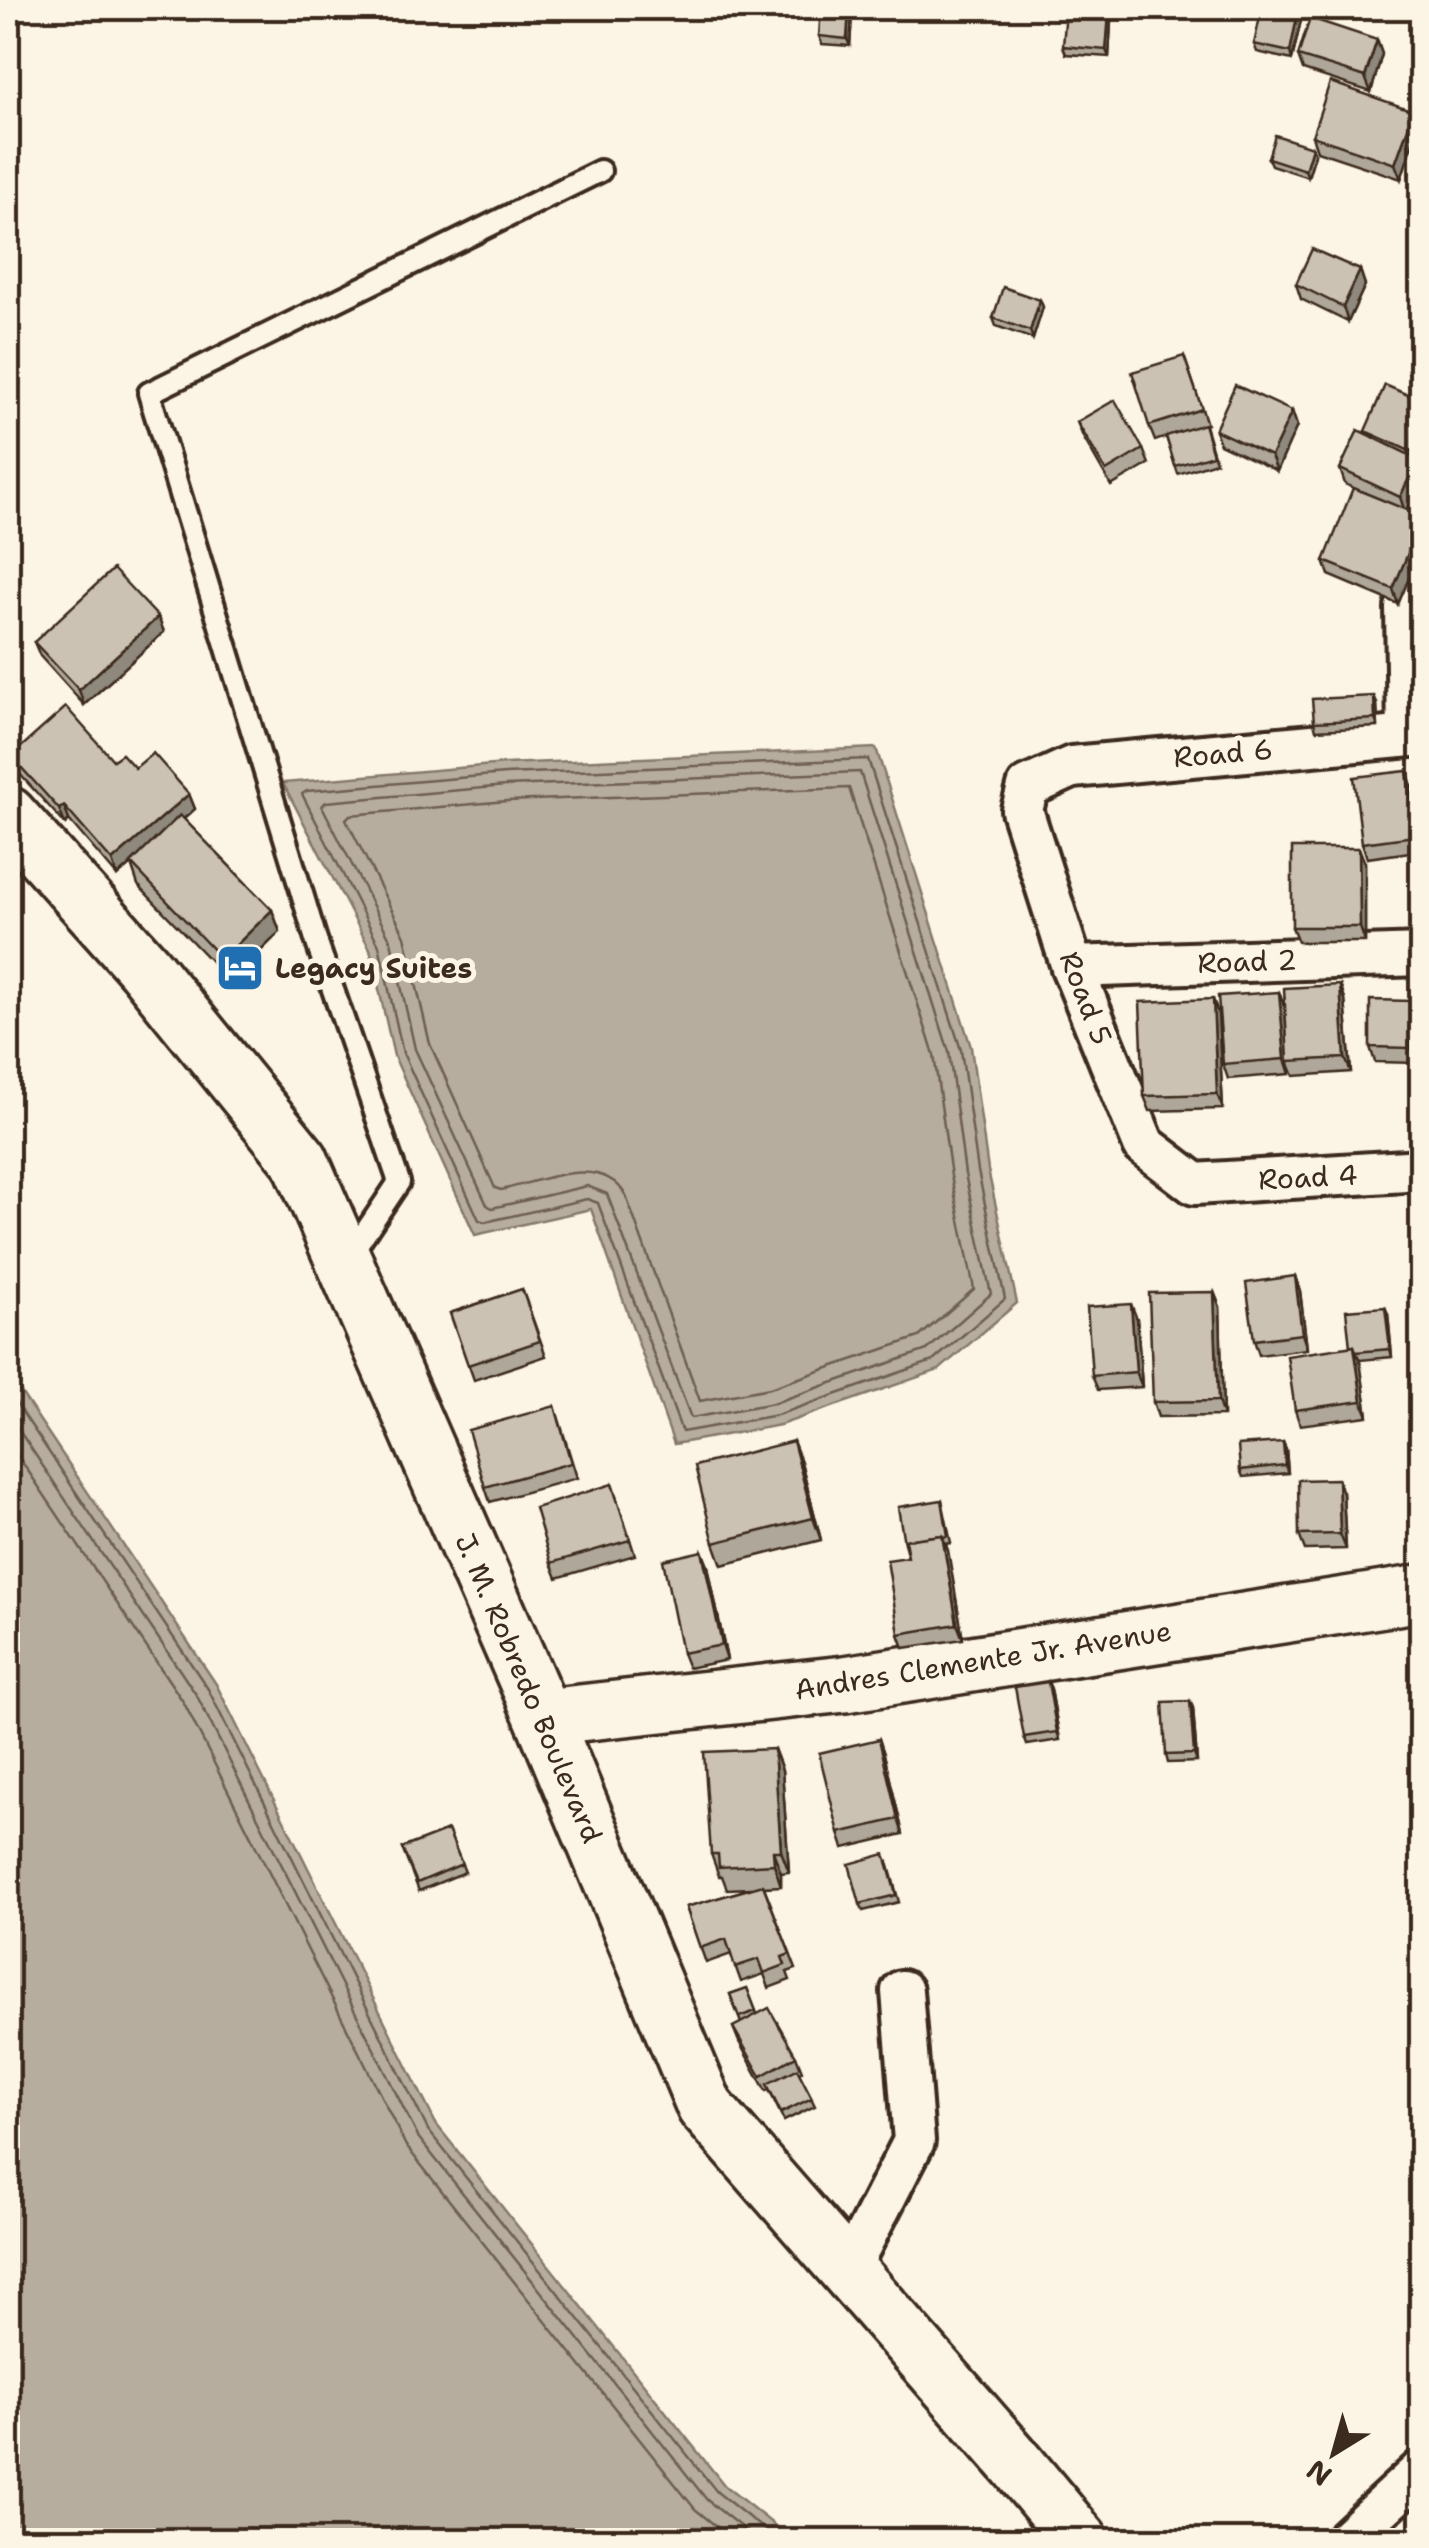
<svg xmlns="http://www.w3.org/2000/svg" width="1429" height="2548" font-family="'Shantell Sans',sans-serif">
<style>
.water{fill:#b7ad9e;stroke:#85796b;stroke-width:2.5}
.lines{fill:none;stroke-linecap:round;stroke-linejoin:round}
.shore{stroke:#6d5e51;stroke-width:2.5}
.lane-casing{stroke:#3b2a1e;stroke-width:28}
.street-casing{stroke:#3b2a1e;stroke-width:48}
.secondary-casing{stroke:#3b2a1e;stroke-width:62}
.lane{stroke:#fcf5e5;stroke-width:20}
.street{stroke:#fcf5e5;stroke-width:40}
.secondary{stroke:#fcf5e5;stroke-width:55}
.wall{fill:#afa79a;stroke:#3b2a1e;stroke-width:2.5}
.shaded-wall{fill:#8f887d;stroke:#3b2a1e;stroke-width:2.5}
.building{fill:#ccc2b3;stroke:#3b2a1e;stroke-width:2.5}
.labels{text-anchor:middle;stroke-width:10;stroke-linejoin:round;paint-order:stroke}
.street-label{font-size:28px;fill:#3b2a1e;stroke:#fcf5e5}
.poi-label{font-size:28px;font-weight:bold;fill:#3b2a1e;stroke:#fcf5e5;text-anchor:start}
</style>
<rect width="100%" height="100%" fill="#fcf5e5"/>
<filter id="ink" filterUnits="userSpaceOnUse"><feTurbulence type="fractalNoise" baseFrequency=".01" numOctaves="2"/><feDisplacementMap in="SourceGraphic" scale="20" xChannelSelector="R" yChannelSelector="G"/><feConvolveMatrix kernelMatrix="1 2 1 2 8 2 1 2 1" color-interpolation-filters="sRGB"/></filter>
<g filter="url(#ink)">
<g class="water">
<path d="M876 748 971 1047 988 1170 1017 1303 939 1370 780 1425 674 1444 591 1209 475 1235 394 1056 370 949 283 783 505 764Z"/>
<path d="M8 1373 216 1684 436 2124 725 2486 793 2540H8Z"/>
</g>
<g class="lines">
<g class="shore">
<path d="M868 759 961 1050 978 1171 1005 1299 933 1361 777 1415 682 1432 598 1203 587 1199 485 1222 479 1220 403 1053 379 945 302 794 307 791 505 774Z"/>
<path d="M860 772 949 1052 965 1174 991 1294 927 1350 774 1403 691 1418 607 1194 587 1186 492 1208 487 1205 415 1049 391 941 322 806 326 802 506 786Z"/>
<path d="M849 788 934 1055 951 1176 974 1289 919 1337 770 1388 700 1401 626 1196C602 1152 539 1182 501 1190L495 1188 430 1044 405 936 346 819 350 815 507 801Z"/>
<path d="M8 1391 208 1689 428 2130 717 2492 777 2540"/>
<path d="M8 1414 197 1696 418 2137 707 2500 757 2540"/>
<path d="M8 1441 184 1703 406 2146 695 2509 733 2540"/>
</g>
<g class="lane-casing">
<path id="lane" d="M350 1255 399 1182 318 946 149 393 600 171"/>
</g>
<g class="street-casing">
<g id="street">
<path d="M1408 735 1406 608 1422 565"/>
<path d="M1422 735 1072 767 1028 787 1022 810 1072 967 1144 1145 1195 1184 1422 1170"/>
<path d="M1072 967 1422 955"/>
<path d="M848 2270 914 2141 902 1991"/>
<path d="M1346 2540 1422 2470"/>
</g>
</g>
<g class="secondary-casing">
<g id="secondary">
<path d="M8 815 144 967 300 1160 543 1717 705 2107 1016 2463 1080 2540"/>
<path d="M543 1717 845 1684 1422 1593"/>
</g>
</g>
<use href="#lane" class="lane"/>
<use href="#street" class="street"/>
<use href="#secondary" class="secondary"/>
</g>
<g class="wall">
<path d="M1422 8V29L1419 27 1414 12Z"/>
<path d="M1298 12 1301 20 1292 60 1257 52 1254 44Z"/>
<path d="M852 14 850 46 822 44 819 36Z"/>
<path d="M1111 21 1109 57 1066 54 1063 46Z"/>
<path d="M1377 40 1382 54 1371 92 1303 70 1298 56Z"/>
<path d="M1414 111 1419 125 1401 179 1317 151 1312 136Z"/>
<path d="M1315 154 1308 177 1271 165 1268 158Z"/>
<path d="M1360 270 1365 285 1348 322 1301 299 1296 284Z"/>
<path d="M1040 300 1043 307 1033 339 996 326 993 318Z"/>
<path d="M1184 356 1207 424 1205 425 1216 462 1178 474 1166 437 1155 441 1149 426Z"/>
<path d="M1422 401V477L1406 510 1422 520V548L1398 604 1329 575 1324 561 1365 493 1345 484 1340 469 1366 434 1365 431Z"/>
<path d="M1292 411 1297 426 1277 471 1220 444 1215 430Z"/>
<path d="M1077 422 1143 449 1149 464 1111 486 1083 437Z"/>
<path d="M158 617 164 632 84 705 40 656 34 642Z"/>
<path d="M1377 704 1378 727 1316 730 1314 722Z"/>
<path d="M11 756 113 760 135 768 189 794 195 809 184 819 272 910 280 932 230 981 138 885 131 864 117 876 69 820 65 824 17 771Z"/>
<path d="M1407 771 1412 786 1420 848H1422V939L1417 928 1418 851 1367 858 1362 843Z"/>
<path d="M1365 863V942H1298L1292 927Z"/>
<path d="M1340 985 1345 1000 1351 1072 1294 1076 1289 1064 1290 1074 1228 1079 1223 1064 1279 992 1285 1007Z"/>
<path d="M1218 1014 1223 1109 1150 1111 1144 1096Z"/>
<path d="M1417 1016V1063L1375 1062 1370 1047Z"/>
<path d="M1295 1276 1300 1291 1307 1349 1259 1355 1254 1340Z"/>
<path d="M522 1289 546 1356 474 1380 450 1313Z"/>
<path d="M1214 1292 1220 1307 1223 1416 1158 1417 1153 1402Z"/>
<path d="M1385 1307 1388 1314 1392 1357 1359 1360 1368 1416 1300 1425 1295 1410Z"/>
<path d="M1137 1319 1142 1387 1098 1390 1092 1376Z"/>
<path d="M555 1406 577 1478 490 1502 485 1487Z"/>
<path d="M793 1441 801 1462 821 1540 722 1565 714 1543Z"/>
<path d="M1283 1442 1286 1449 1288 1473 1243 1477 1240 1470Z"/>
<path d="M612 1484 635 1555 557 1578 551 1563Z"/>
<path d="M1343 1493 1346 1549 1305 1550 1299 1535Z"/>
<path d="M942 1500 951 1543 946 1544 963 1639 904 1648 899 1634 908 1557 904 1543Z"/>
<path d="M702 1551 708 1566 727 1660 688 1668 682 1653Z"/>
<path d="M1048 1682 1051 1689 1060 1740 1027 1745 1024 1737Z"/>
<path d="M1190 1701 1193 1708 1197 1762 1168 1763 1166 1755Z"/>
<path d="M879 1739 884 1754 903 1834 844 1848 839 1833Z"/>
<path d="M774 1749 782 1770 789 1872 781 1873V1886L764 1887 796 1969 787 1972 790 1980 769 1988 764 1974 741 1982 731 1954 706 1963 686 1907 752 1888 727 1889 722 1876H719L711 1854Z"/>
<path d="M448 1830 465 1872 419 1891 402 1848Z"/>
<path d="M888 1862 899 1902 863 1911 860 1904Z"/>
<path d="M747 1988 757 2014 796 2056 802 2071 799 2073 815 2106 784 2121 769 2090 766 2091 739 2042 733 2027 741 2023 730 1994Z"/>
</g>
<g class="shaded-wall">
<path d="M849 8 852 14 850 46 847 39Z"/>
<path d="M1298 12 1301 20 1292 60 1290 52Z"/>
<path d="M1109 14 1111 21 1109 57 1106 50Z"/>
<path d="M1377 40 1382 54 1371 92 1365 77Z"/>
<path d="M1414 111 1419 125 1401 179 1395 164Z"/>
<path d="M1312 147 1315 154 1308 177 1305 170Z"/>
<path d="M1360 270 1365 285 1348 322 1343 307Z"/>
<path d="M1040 300 1043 307 1033 339 1030 331Z"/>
<path d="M1292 411 1297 426 1277 471 1271 456Z"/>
<path d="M1422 444V465L1417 454Z"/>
<path d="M1418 459 1422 470V477L1405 512 1400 497Z"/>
<path d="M1422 520V548L1398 604 1393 589Z"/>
<path d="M158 617 164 632 84 705 79 690Z"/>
<path d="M1374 696 1377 704 1378 727 1375 719Z"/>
<path d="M1407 771 1412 786 1420 851 1415 836Z"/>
<path d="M189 794 195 809 117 876 112 861Z"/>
<path d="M64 806 69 820 65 824 59 809Z"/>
<path d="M1359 848 1365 863V942L1360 927Z"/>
<path d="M272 910 280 932 230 981 222 959Z"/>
<path d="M1340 985 1345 1000 1351 1072 1345 1058Z"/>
<path d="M1279 992 1285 1007 1290 1074 1285 1059Z"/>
<path d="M1213 999 1218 1014 1223 1109 1217 1094Z"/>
<path d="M1412 1001 1417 1016V1063L1411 1048Z"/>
<path d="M1295 1276 1300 1291 1307 1349 1302 1334Z"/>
<path d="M1214 1292 1220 1307 1223 1416 1218 1401Z"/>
<path d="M1131 1304 1137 1319 1142 1387 1136 1372Z"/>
<path d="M1385 1307 1388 1314 1392 1357 1390 1349Z"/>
<path d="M1354 1346 1360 1361 1368 1416 1362 1401Z"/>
<path d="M793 1441 801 1462 821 1540 813 1518Z"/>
<path d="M1283 1442 1286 1449 1288 1473 1285 1465Z"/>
<path d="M1338 1479 1343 1493 1346 1549 1340 1534Z"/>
<path d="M942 1535 948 1550 963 1639 957 1624Z"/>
<path d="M702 1551 708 1566 727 1660 722 1645Z"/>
<path d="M1048 1682 1051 1689 1060 1740 1057 1732Z"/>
<path d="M1190 1701 1193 1708 1197 1762 1194 1754Z"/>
<path d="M879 1739 884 1754 903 1834 898 1819Z"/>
<path d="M774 1749 782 1770 789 1872 781 1851Z"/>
<path d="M773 1851 781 1873V1886L774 1864Z"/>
</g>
<g class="building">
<path d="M821 8H849L847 39 819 36Z"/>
<path d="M1262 8H1279L1298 12 1290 52 1254 44Z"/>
<path d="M1416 8H1422V17L1414 12Z"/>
<path d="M1066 10 1109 14 1106 50 1063 46Z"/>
<path d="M1310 18 1377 40 1365 77 1298 56Z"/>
<path d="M1330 82 1414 111 1395 164 1312 136Z"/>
<path d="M1275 135 1312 147 1305 170 1268 158Z"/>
<path d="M1312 249 1360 270 1343 307 1296 284Z"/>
<path d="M1003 287 1040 300 1030 331 993 318Z"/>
<path d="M1184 356 1202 409 1149 426 1132 372Z"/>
<path d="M1235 385 1292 411 1271 456 1215 430Z"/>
<path d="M1385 385 1422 401V444L1417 454 1365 431Z"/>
<path d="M1115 400 1143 449 1106 471 1077 422Z"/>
<path d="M1204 424 1213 455 1175 466 1166 436Z"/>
<path d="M1358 430 1418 459 1400 497 1340 469Z"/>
<path d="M1353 488 1422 516V520L1393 589 1324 561Z"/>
<path d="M113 569 158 617 79 690 34 642Z"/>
<path d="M1374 696 1375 719 1314 722 1312 699Z"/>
<path d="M66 707 113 760 122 754 135 768 153 753 189 794 112 861 64 806 59 809 11 756Z"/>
<path d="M1407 771 1415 836 1362 843 1354 777Z"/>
<path d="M180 815 272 910 222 959 131 863Z"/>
<path d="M1292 848H1359L1360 927H1292Z"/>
<path d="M1418 848H1422V928H1417Z"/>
<path d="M1340 985 1345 1058 1288 1061 1284 988Z"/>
<path d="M1279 992 1285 1059 1223 1064 1218 996Z"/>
<path d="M1213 999 1217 1094 1144 1096 1140 1002Z"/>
<path d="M1370 1000 1412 1001 1411 1048 1370 1047Z"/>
<path d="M1295 1276 1302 1334 1254 1340 1246 1283Z"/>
<path d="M522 1289 540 1341 468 1365 450 1313Z"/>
<path d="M1214 1292 1218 1401 1153 1402 1149 1293Z"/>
<path d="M1131 1304 1136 1372 1092 1376 1087 1307Z"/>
<path d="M1385 1307 1390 1349 1356 1352 1354 1346 1350 1347 1346 1310Z"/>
<path d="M1354 1346 1362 1401 1295 1410 1287 1356Z"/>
<path d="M555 1406 571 1463 485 1487 468 1430Z"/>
<path d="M793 1441 813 1518 714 1543 695 1466Z"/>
<path d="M1283 1442 1285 1465 1240 1470 1238 1445Z"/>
<path d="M1338 1479 1340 1534 1299 1535 1298 1480Z"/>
<path d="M612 1484 630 1540 551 1563 535 1508Z"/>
<path d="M942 1500 948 1536 943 1537 942 1535 905 1540V1543H904L898 1507Z"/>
<path d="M942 1535 957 1624 899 1634 887 1560 908 1557 905 1540Z"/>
<path d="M702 1551 722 1645 682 1653 663 1560Z"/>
<path d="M1048 1682 1057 1732 1024 1737 1015 1687Z"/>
<path d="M1190 1701 1194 1754 1166 1755 1163 1702Z"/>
<path d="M879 1739 898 1819 839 1833 819 1753Z"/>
<path d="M774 1749 781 1851H773L774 1864 719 1867 718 1854H711L704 1752Z"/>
<path d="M448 1830 462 1864 417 1883 402 1848Z"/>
<path d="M885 1854 896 1895 860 1904 849 1864Z"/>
<path d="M763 1885 790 1954 782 1957 785 1965 764 1973 759 1959 735 1967 726 1939 700 1948 686 1907Z"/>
<path d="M747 1988 756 2011 739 2017 730 1994Z"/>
<path d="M769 2008 796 2056 761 2076 733 2027Z"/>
<path d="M797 2069 812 2098 781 2113 767 2084Z"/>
</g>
</g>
<defs>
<g id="hotel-square" transform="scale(2.5)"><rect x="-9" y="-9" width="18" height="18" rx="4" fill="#1f6fb2" stroke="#fcf5e5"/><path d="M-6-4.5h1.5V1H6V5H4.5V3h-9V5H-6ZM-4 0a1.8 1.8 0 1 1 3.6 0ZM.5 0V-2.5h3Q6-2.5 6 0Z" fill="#fff"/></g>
</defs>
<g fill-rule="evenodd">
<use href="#hotel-square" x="240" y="968"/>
</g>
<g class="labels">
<g class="street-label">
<text transform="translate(1223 753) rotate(-5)" y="10">Road 6</text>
<text transform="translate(1247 961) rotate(-2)" y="10">Road 2</text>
<text transform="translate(1086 998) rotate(69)" y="10">Road 5</text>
<text transform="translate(1308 1177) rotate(-3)" y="10">Road 4</text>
<text transform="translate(983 1660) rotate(-9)" y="10">Andres Clemente Jr. Avenue</text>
<text transform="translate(529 1688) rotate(67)" y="10">J. M. Robredo Boulevard</text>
</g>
<g class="poi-label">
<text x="275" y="978">Legacy Suites</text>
</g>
</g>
<rect width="1429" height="2548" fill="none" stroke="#fcf5e5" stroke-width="40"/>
<rect x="20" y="20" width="1389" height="2508" fill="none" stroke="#3b2a1e" stroke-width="4" filter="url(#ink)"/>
<g transform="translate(1334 2453) rotate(217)" stroke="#fcf5e5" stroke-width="8" paint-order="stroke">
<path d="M0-8L18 38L0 25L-18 38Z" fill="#3b2a1e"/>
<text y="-15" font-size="28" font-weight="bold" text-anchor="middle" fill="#3b2a1e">N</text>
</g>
</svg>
